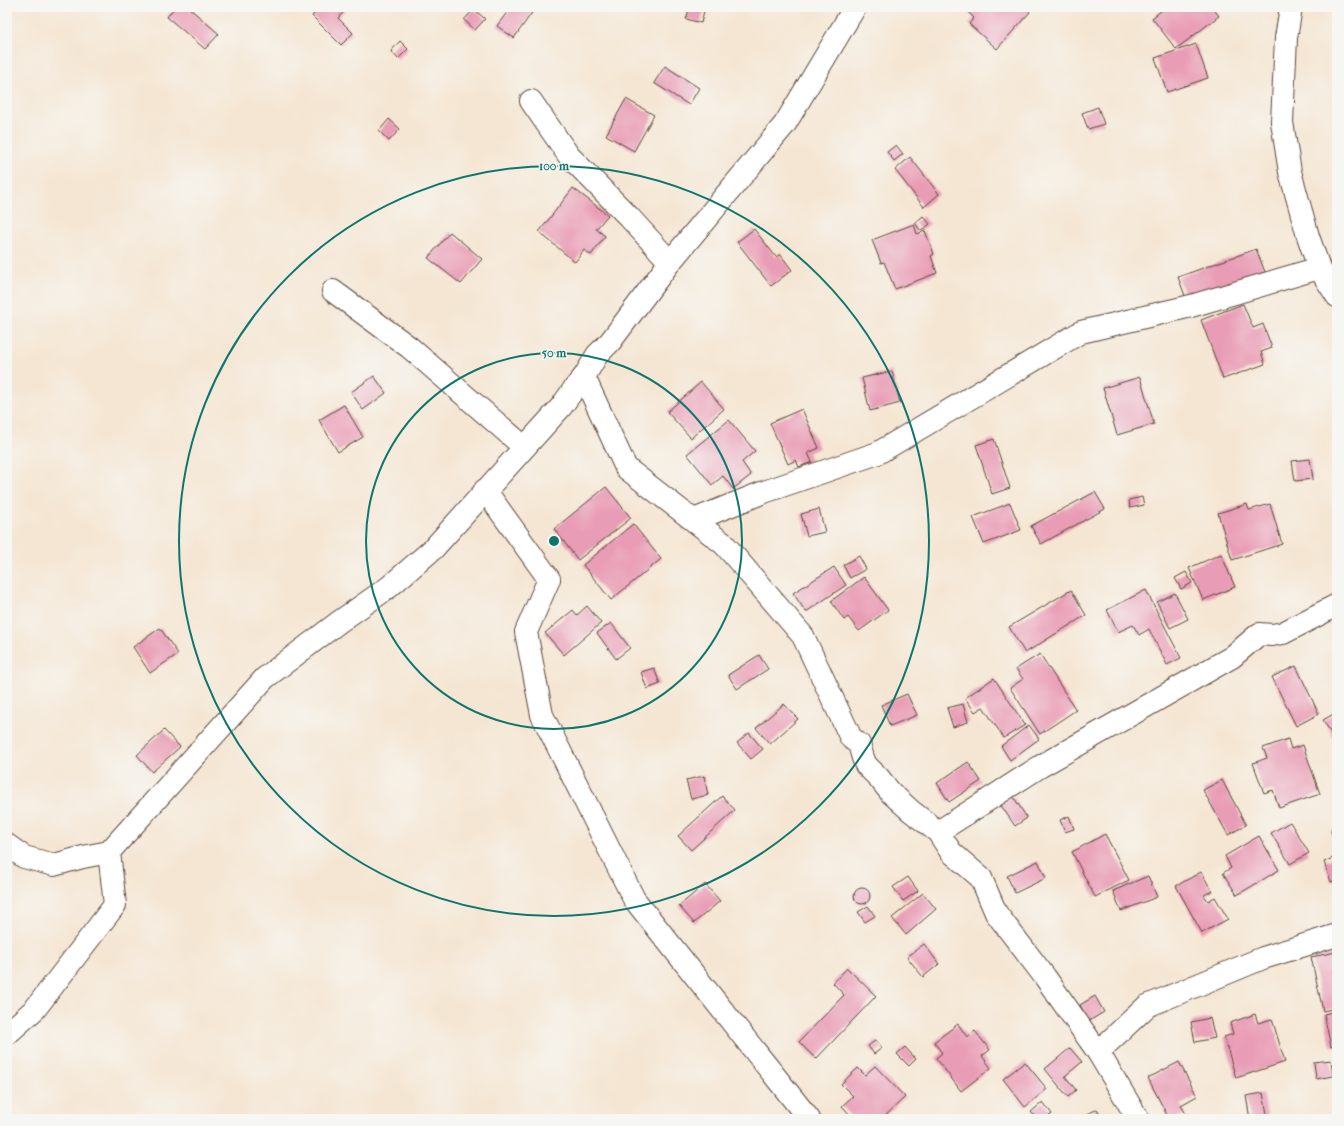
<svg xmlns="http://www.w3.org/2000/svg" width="1344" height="1126" font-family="'IM FELL French Canon',serif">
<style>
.building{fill:#e99cb5}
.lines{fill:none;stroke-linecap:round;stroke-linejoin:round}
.street-casing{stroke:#574639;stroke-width:24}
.street{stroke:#fff;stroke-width:22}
.ring{fill:none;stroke:#0f766e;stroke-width:2}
.centre{fill:#0f766e;stroke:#f6f6f2;stroke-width:2}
.ring-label{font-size:12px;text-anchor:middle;font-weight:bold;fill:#0f766e;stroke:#f6f6f2;stroke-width:3;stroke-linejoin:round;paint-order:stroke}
</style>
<rect width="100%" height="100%" fill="#f6f6f2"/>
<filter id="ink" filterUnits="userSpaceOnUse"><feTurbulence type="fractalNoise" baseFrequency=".025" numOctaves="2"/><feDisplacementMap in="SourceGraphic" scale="8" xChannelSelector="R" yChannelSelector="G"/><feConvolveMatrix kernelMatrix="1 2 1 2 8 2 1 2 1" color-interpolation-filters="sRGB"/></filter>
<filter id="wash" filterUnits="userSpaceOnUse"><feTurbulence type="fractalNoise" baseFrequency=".012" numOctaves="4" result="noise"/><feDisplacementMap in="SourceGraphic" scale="16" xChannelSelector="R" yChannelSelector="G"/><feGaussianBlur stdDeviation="0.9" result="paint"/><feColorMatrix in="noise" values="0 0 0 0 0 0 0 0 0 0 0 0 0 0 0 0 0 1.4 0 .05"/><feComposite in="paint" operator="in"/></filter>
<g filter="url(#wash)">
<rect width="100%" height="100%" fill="#f5e6d3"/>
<g id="blocks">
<g class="building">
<path d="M175 7H188L219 34 205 49 167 17Z"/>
<path d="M321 7H348L338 18 353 33 341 45 312 16Z"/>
<path d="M511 7H536L514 38 497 26Z"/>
<path d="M690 7H705L701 23 686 19Z"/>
<path d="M970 7H1025L1030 12 997 49 969 24 974 18 967 11Z"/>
<path d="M1166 7H1212L1219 16 1176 49 1152 18Z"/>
<path d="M474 9 485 19 475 30 464 20Z"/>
<path d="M400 41 408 49 398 59 391 51Z"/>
<path d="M1196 44 1208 78 1167 92 1155 58Z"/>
<path d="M665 66 699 88 689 105 654 83Z"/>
<path d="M626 99 654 115 634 151 606 135Z"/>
<path d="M1098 107 1104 124 1088 129 1082 113Z"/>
<path d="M389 119 400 129 389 141 379 131Z"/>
<path d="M896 145 903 154 894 161 887 152Z"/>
<path d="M910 157 939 194 924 207 895 170Z"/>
<path d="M573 188 608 215 596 229 605 236 591 255 584 250 575 262 539 232Z"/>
<path d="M923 216 930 224 921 231 915 223Z"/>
<path d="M914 224 917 234 925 231 934 254 931 256 937 273 895 289 884 262 881 263 872 240Z"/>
<path d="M754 229 776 257 780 254 792 270 771 286 737 242Z"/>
<path d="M450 232 482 259 461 284 428 258Z"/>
<path d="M1256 249 1265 272 1187 301 1178 277Z"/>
<path d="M1243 304 1253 328 1263 324 1272 348 1261 352 1265 364 1223 379 1201 320Z"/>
<path d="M892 371 900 403 870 411 862 378Z"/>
<path d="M374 376 386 393 363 410 351 392Z"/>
<path d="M1140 377 1154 424 1117 435 1103 388Z"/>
<path d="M701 382 724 409 691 438 667 412Z"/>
<path d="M344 405 363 437 338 452 319 420Z"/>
<path d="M802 409 819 448 808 453 812 462 799 467 796 460 788 464 770 423Z"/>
<path d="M729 420 755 451 742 462 751 475 733 489 723 476 712 485 687 454Z"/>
<path d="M994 439 1010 488 992 494 976 445Z"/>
<path d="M1310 459 1313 479 1295 481 1292 461Z"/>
<path d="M606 487 631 518 578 560 554 529Z"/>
<path d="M1095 492 1105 509 1041 544 1031 526Z"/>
<path d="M1142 497 1144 505 1130 508 1129 500Z"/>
<path d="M1010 503 1021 530 984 544 973 517Z"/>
<path d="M1247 504 1249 510 1270 504 1282 544 1232 560 1218 513Z"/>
<path d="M819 509 825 532 807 536 801 514Z"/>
<path d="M633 524 661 559 611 600 583 565Z"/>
<path d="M1221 554 1235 587 1203 600 1189 568Z"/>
<path d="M859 556 866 569 850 578 843 565Z"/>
<path d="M834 567 846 585 806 612 793 593Z"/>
<path d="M1186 572 1192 583 1181 589 1175 578Z"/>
<path d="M864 577 888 610 859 631 848 617 844 620 831 601Z"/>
<path d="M1071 590 1086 615 1025 653 1009 627Z"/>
<path d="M1146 590 1181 658 1167 665 1149 629 1139 635 1133 625 1118 632 1107 610Z"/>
<path d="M1175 593 1188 619 1170 628 1157 602Z"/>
<path d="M587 606 601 623 564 655 545 633 573 610 577 615Z"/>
<path d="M611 623 630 648 616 659 597 633Z"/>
<path d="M160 628 178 654 150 673 133 647Z"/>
<path d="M1040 654 1076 710 1040 734 1010 688 1023 679 1016 669Z"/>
<path d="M759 655 768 669 737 689 728 675Z"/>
<path d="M1296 666 1319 714 1296 726 1272 677Z"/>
<path d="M654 668 660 684 647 689 641 672Z"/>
<path d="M994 678 1025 725 1004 738 983 707 975 712 965 698Z"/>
<path d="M907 694 917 715 890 726 881 705Z"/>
<path d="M784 704 798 719 770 744 756 728Z"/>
<path d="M963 704 968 722 953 727 947 708Z"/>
<path d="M1337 712V739L1335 740 1323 720Z"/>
<path d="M1029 725 1039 739 1010 760 1001 746Z"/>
<path d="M164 730 180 747 152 772 137 755Z"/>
<path d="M749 733 763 749 751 759 737 743Z"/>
<path d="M1288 739 1291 749 1303 745 1320 794 1279 808 1273 790 1264 793 1253 763 1267 758 1263 748Z"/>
<path d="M968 762 981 781 949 802 937 783Z"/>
<path d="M704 776 708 795 691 799 686 780Z"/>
<path d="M1222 780 1246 825 1228 835 1203 790Z"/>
<path d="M722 796 735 810 691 850 678 836Z"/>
<path d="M1013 796 1027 818 1015 826 1000 804Z"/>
<path d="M1069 816 1074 829 1065 832 1060 820Z"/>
<path d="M1290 822 1309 853 1290 864 1271 833Z"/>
<path d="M1337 829V847L1331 831Z"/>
<path d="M1105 834 1129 880 1095 897 1072 852Z"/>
<path d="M1259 836 1279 870 1237 895 1223 873 1231 868 1225 856Z"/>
<path d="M1337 856V880L1331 882 1324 862Z"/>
<path d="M1038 861 1046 878 1015 893 1007 876Z"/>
<path d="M1201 872 1212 891 1204 895 1208 901 1215 897 1228 919 1202 933 1176 886Z"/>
<path d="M1148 876 1157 897 1121 911 1113 891Z"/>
<path d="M908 877 918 891 903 901 893 887Z"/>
<path d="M705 884 720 901 694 923 679 906Z"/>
<circle cx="862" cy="896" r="8"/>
<path d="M923 893 936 909 906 935 892 918Z"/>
<path d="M868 906 875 916 865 922 858 912Z"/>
<path d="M924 944 939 964 923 977 907 957Z"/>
<path d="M1336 952 1337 969 1334 970 1337 985V1008L1323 1011 1311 957Z"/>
<path d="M847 968 876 996 816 1059 799 1042 844 995 833 983Z"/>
<path d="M1095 996 1104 1012 1089 1021 1080 1005Z"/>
<path d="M1337 1011V1045L1331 1047 1324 1014Z"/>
<path d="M1255 1014 1258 1023 1272 1019 1285 1062 1236 1078 1224 1037 1233 1034 1230 1023Z"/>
<path d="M1210 1018 1215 1038 1195 1042 1191 1022Z"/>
<path d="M958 1024 967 1037 975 1031 990 1050 982 1056 991 1068 961 1091 936 1058 942 1053 934 1042Z"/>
<path d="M876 1040 882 1048 874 1054 868 1046Z"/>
<path d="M905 1047 916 1059 909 1066 897 1054Z"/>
<path d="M1070 1048 1082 1062 1065 1076 1076 1090 1068 1097 1045 1069Z"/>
<path d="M1331 1060 1333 1076 1316 1079 1314 1062Z"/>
<path d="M1025 1062 1047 1089 1025 1107 1003 1079Z"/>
<path d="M1179 1062 1197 1096 1181 1105 1186 1114 1176 1119H1169L1148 1078Z"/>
<path d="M875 1066 905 1097 882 1119H854L842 1106 853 1096 841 1084 858 1068 865 1075Z"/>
<path d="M1263 1093 1268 1119H1250L1246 1096Z"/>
<path d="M1043 1102 1052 1114 1045 1119H1037L1031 1112Z"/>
<path d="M1097 1109 1103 1119H1079Z"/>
</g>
</g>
</g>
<g filter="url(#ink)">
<use href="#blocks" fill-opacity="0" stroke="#574639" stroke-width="1"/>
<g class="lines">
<g class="street-casing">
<g id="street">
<path d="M1291 7 1286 38 1282 122 1290 172 1308 236 1319 268 1337 296"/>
<path d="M531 101 569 156 629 217 670 262"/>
<path d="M333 291 409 347 524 447"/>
<path d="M584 377 626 468 724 544 803 636 851 738 859 744 863 758 866 765 879 778 891 793 911 811 938 832 951 852 981 878 996 913 1045 977 1098 1052 1147 1006 1263 958 1337 935"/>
<path d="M485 490 549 579 526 632 542 715 634 899 809 1119"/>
<path d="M694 520 764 492 878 453 1081 332 1191 306 1319 268"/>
<path d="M938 832 1041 766 1232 657 1259 634 1272 635 1283 633 1337 605"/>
<path d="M7 845 24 857 54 865 83 857 109 852 265 678 339 622 389 587 433 549 561 407 574 389 584 377 597 355 610 342 670 262 785 124 855 7"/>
<path d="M7 1034 35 1009 115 905 109 852"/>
<path d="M1098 1052 1138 1119"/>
</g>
</g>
<use href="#street" class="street"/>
</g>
</g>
<g class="ring">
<circle cx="554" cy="541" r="188"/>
<circle cx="554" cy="541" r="375"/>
</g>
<circle cx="554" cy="541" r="6" class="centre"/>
<g class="ring-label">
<text x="554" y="170">100 m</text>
<text x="554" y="357">50 m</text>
</g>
<rect width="1344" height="1126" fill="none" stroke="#f6f6f2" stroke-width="24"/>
</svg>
